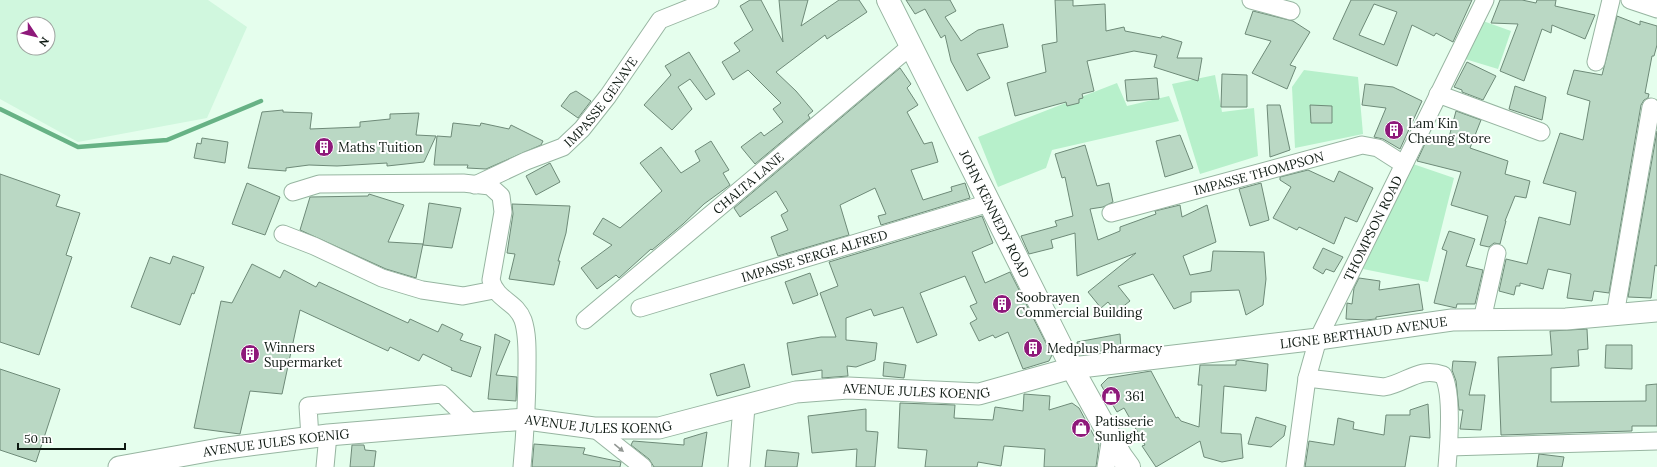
<svg xmlns="http://www.w3.org/2000/svg" width="1657" height="467" font-family="Lora,serif">
<style>
.built{fill:#d0f7de;fill-rule:evenodd}
.green{fill:#b7f0cb}
.lines{fill:none;stroke-linecap:round;stroke-linejoin:round}
.stream{stroke:#67b285;stroke-width:4.5}
.building{fill:#bad8c4;stroke:#6e8a78;fill-rule:evenodd}
.minor-casing{stroke:#97b5a1;stroke-width:19}
.tertiary-casing{stroke:#97b5a1;stroke-width:23}
.secondary-casing{stroke:#97b5a1;stroke-width:24}
.minor{stroke:#fff;stroke-width:17}
.tertiary{stroke:#fff;stroke-width:21}
.secondary{stroke:#fff;stroke-width:22}
.oneway{fill:#939894}
.labels{text-anchor:middle;stroke-width:4;stroke-linejoin:round;paint-order:stroke}
.street-label{font-size:13px;fill:#0e1912;stroke:#fff}
.poi-label{font-size:13px;fill:#0e1912;stroke:#fff;text-anchor:start}
</style>
<rect width="100%" height="100%" fill="#e5feed"/>
<path class="built" d="M0 0H208L247 27 207 118 78 142 0 99ZM24 24H48V48H24Z"/>
<g class="green">
<path d="M1483 21 1511 31 1498 69 1465 59Z"/>
<path d="M1304 70 1358 77 1363 134 1295 148 1292 87Z"/>
<path d="M1215 75 1222 112 1254 108 1258 156 1200 174 1172 84Z"/>
<path d="M1117 83 1127 106 1169 96 1179 121 1052 150 1046 168 998 187 978 137Z"/>
<path d="M1413 164 1454 178 1428 282 1363 269Z"/>
</g>
<g class="lines">
<path class="stream" d="M0 109 78 147 167 140 261 101"/>
</g>
<g class="building">
<path d="M750 0H761L783 42 779 0H808L801 26 839 0H859L867 12 827 39 825 35 776 72 796 91 813 111 808 115 810 118 755 164 741 147 761 132 764 136 783 122 773 109 781 103 748 70 733 80 722 62 740 51 734 43 753 30 740 6Z"/>
<path d="M906 0H950L956 11 945 17 961 41 978 30 1003 24 1008 47 977 54 990 78 967 91 951 61 945 35 941 38 925 9 915 14Z"/>
<path d="M1055 0H1073V6L1105 4 1106 31 1124 27 1125 31 1161 38 1162 36 1182 42 1177 58H1202L1198 81 1154 67 1157 55 1134 51 1087 61 1094 91 1082 94 1083 98 1079 99V103L1067 106 1066 102 1015 116 1007 83 1046 72 1042 45 1057 42Z"/>
<path d="M1351 0H1472L1453 42 1436 33 1434 36 1412 25 1397 66 1333 39ZM1374 4 1397 12 1384 45 1359 35Z"/>
<path d="M1500 0H1522L1536 3 1537 0H1556L1555 6 1595 15 1585 39 1552 25 1551 33 1542 29 1524 81 1500 71 1518 24 1491 23Z"/>
<path d="M1253 11 1293 21 1310 32 1290 65 1296 67 1287 89 1252 73 1271 41 1245 34Z"/>
<path d="M1617 16 1640 25V21L1657 26V45L1654 56H1652L1645 93 1649 94 1648 98 1644 100 1641 105 1609 293 1594 291 1592 301 1567 298 1571 274 1548 269 1543 289 1520 283V286H1516L1514 295 1499 291 1506 259 1527 264 1539 217 1570 225 1576 192 1543 183 1560 133 1583 140 1590 101 1567 94 1574 70 1602 75Z"/>
<path d="M689 52 715 94 706 100 690 79 678 87 692 109 672 130 644 105 671 75 665 66Z"/>
<path d="M1467 62 1496 76 1483 100 1462 92V90L1454 87Z"/>
<path d="M900 68 911 84 907 88 918 105 907 112 924 144 932 142 938 162 911 170 923 200 952 191 951 187 965 183 970 198 881 225 878 216 886 214 875 188 840 205 849 235 778 256 771 237 788 230 781 215 788 211 776 191 740 217 734 208Z"/>
<path d="M1222 74 1247 75V107H1221Z"/>
<path d="M1157 78 1159 99 1127 101 1125 80Z"/>
<path d="M1365 84 1393 87 1422 101 1400 149 1383 139 1374 137 1386 108 1362 105Z"/>
<path d="M1515 86 1546 97 1542 120 1509 109Z"/>
<path d="M576 91 591 101 578 118 561 106 570 94Z"/>
<path d="M1267 105H1280L1290 150 1270 157Z"/>
<path d="M1310 105 1332 106V123H1311Z"/>
<path d="M283 110V112L312 113 310 129 360 127V122L390 119V114L419 113 416 135 436 136 424 162 387 166V163L337 166 309 165 286 168V171L248 168 262 112Z"/>
<path d="M1456 111 1481 120 1470 148 1508 161 1505 174 1530 181 1526 198 1515 196 1505 221H1506L1500 244 1494 243 1489 247 1480 245 1488 216 1451 205 1461 172 1417 161 1429 135 1448 141Z"/>
<path d="M453 123 480 126 481 123 509 129 511 125 543 141 541 145 486 169 467 168 468 165H434L437 136 451 137Z"/>
<path d="M1657 131V266L1655 265 1651 298 1628 297Z"/>
<path d="M1180 135 1193 168 1165 177 1156 141Z"/>
<path d="M202 138 228 142 225 163 194 158 197 143 201 144Z"/>
<path d="M711 141 729 170 723 173 730 185 704 204 683 224 652 250 651 249 619 278 616 275 597 289 581 268 612 245 593 234 603 218 620 228 662 191 640 163 661 147 681 173 700 161 695 151Z"/>
<path d="M1085 145 1097 186 1109 183 1113 202 1103 207 1090 209 1098 240 1120 231V227L1156 214 1155 211 1180 205 1182 217 1207 205 1216 242 1183 256 1190 275 1211 271 1213 251 1264 252 1266 279 1263 305 1246 315 1239 290 1191 292V302L1174 309 1153 274 1118 286 1130 301 1116 312 1108 302 1101 308 1088 292 1136 253 1077 276 1075 233 1051 240 1053 248 1029 254 1021 236 1057 226 1055 221 1073 216 1065 177 1062 178 1055 154Z"/>
<path d="M550 163 560 182 536 195 526 176Z"/>
<path d="M1308 170 1334 182 1339 171 1373 188 1357 222 1345 217 1334 244 1299 227 1297 230 1273 218 1291 187 1280 180V177Z"/>
<path d="M0 174 60 195 56 206 80 213 66 255 72 257 39 355 0 342Z"/>
<path d="M247 183 280 197 265 235 232 224Z"/>
<path d="M1261 183 1269 220 1250 226 1239 189Z"/>
<path d="M369 194 404 205 388 242 423 244 416 278 386 269 300 230 310 197 368 196Z"/>
<path d="M429 203 461 208 452 248 423 245Z"/>
<path d="M512 204 570 206 566 233 558 261H560L554 285 509 279 515 254 507 253 513 214Z"/>
<path d="M982 216 993 243 972 252 985 283 1010 272 1052 355 1049 361 1023 369 1008 332 995 338 993 335 979 341 970 323 977 319 970 306 977 303 965 276 920 293 937 335 917 343 903 307 874 316 871 309 846 318V340L877 343 875 360 856 367 847 366 848 376 822 378V370L792 375 787 343 821 337H836L820 293 838 286 829 262Z"/>
<path d="M1449 231 1475 239 1466 266 1483 270 1475 304H1457L1456 308 1434 303 1447 251 1442 249Z"/>
<path d="M1323 248 1343 257 1334 272 1326 269 1323 274 1313 268Z"/>
<path d="M173 256 204 267 194 294 192 293 180 325 131 307 150 257 170 264Z"/>
<path d="M252 264 280 278 284 270 316 287 319 282 408 323 410 319 438 332 442 324 463 334 460 340 481 347 471 377 451 370 452 368 423 354 419 361 390 347 388 351 300 310 282 394 250 391 240 434 194 428 221 301 232 303Z"/>
<path d="M810 273 818 295 793 304 785 282Z"/>
<path d="M1359 278 1380 281 1379 290 1419 284 1423 310 1376 317V319L1366 320 1346 319 1347 303 1352 304 1354 288Z"/>
<path d="M1587 329 1588 349 1578 350 1579 366 1551 368V402L1646 401V385L1657 384V426H1632V431L1501 435 1498 357 1552 355 1550 331Z"/>
<path d="M495 334 510 341 496 375 517 377 516 401 488 399Z"/>
<path d="M1120 334 1121 349 1079 353 1077 342Z"/>
<path d="M1606 345H1632V369L1605 368Z"/>
<path d="M1240 360 1268 364 1266 391 1224 386 1221 433 1241 434 1243 458 1222 462 1204 457 1200 441 1156 467 1142 446 1145 445 1124 408 1117 412 1101 385 1108 378 1151 371 1176 418 1178 417 1181 421 1199 427 1202 385H1198L1200 365H1236V361Z"/>
<path d="M1453 361 1476 362 1469 395H1485L1481 430 1460 429 1463 410H1459L1456 381 1452 370Z"/>
<path d="M884 362 906 365 904 378 883 376Z"/>
<path d="M744 364 750 387 717 396 710 374Z"/>
<path d="M0 369 60 389 36 462 0 450Z"/>
<path d="M1024 394 1050 396 1049 410 1072 403 1079 408 1099 445 1096 467H1044L1045 449 1004 446 1001 466 978 462 977 467H925L927 450 898 448 900 403 955 405 954 418 993 420 995 407 1023 411Z"/>
<path d="M1428 404 1430 438 1410 436 1405 467H1305L1309 441 1334 445 1338 418 1354 422 1353 429 1384 435 1386 415H1410V410Z"/>
<path d="M866 409V431L878 432 875 467H856L857 449 812 453 808 416Z"/>
<path d="M1256 417 1286 426 1284 436 1271 447 1248 444Z"/>
<path d="M707 432 702 467H654L649 459 631 445 633 441 684 445V439Z"/>
<path d="M534 444 585 448 583 454 621 462 620 467H532Z"/>
<path d="M352 445H364L365 450 376 451 374 467H350Z"/>
<path d="M767 450 799 453 797 467H765Z"/>
<path d="M1539 454 1564 457 1562 467H1537Z"/>
</g>
<g class="lines">
<g class="minor-casing">
<g id="minor">
<path d="M1251 0 1291 11"/>
<path d="M1630 0 1657 9"/>
<path d="M1596 62 1611 0"/>
<path d="M1438 94 1541 132"/>
<path id="s1" d="M475 185 526 161 563 147 582 129 608 96 660 20 710 0"/>
<path d="M293 192 319 184 463 183 490 186 501 196 503 212 491 280C497 301 516 301 523 320 528 335 527 353 527 369 527 402 525 434 522 467"/>
<path id="s2" d="M1111 213 1362 145 1378 148 1403 164"/>
<path d="M283 234 314 246 382 278 422 290 463 296 494 290"/>
<path id="s3" d="M640 308 989 203"/>
<path d="M1615 315 1651 107"/>
<path id="s4" d="M585 320 911 46"/>
<path d="M1482 320 1497 253"/>
<path d="M1307 378 1384 387C1407 383 1419 366 1443 375 1453 393 1449 444 1447 467"/>
<path d="M594 428 643 467"/>
<path d="M310 438 308 406 442 394 472 423"/>
<path d="M1449 447 1657 441"/>
<path d="M325 467 328 435"/>
<path d="M1106 467 1111 437"/>
<path id="s5" d="M1295 467 1307 378 1318 339 1485 0"/>
</g>
</g>
<g class="tertiary-casing">
<g id="tertiary">
<path id="s6" d="M119 467 219 449 328 435 485 422 527 419 594 428H659L796 392 848 388 979 394 1072 368 1318 339 1452 320 1566 319 1657 311"/>
<path d="M739 467 744 407"/>
</g>
</g>
<g class="secondary-casing">
<g id="secondary">
<path id="s7" d="M888 0 1072 368 1121 456 1129 467"/>
</g>
</g>
<use href="#minor" class="minor"/>
<use href="#tertiary" class="tertiary"/>
<use href="#secondary" class="secondary"/>
</g>
<defs><path id="oneway-solid" d="M-6-.8H1V-3.2L6.5 0L1 3.2V.8H-6Z"/></defs>
<use class="oneway" href="#oneway-solid" transform="translate(619 448) rotate(39)"/>
<defs>
<g id="building-disc" transform="scale(1)"><circle r="9.5" fill="#8e197a" stroke="#fff"/><path d="M-4-6H4V6H1V3H-1V6H-4ZM-2.5-4.3h1.7v1.8h-1.7ZM.8-4.3h1.7v1.8H.8ZM-2.5-1h1.7V.8h-1.7ZM.8-1h1.7V.8H.8Z" fill="#fff"/></g>
<g id="shop-disc" transform="scale(1)"><circle r="9.5" fill="#8e197a" stroke="#fff"/><path d="M-5-2.5h2.3a2.7 3.5 0 0 1 5.4 0H5L5.5 6h-11ZM-1.5-2.5h3a1.5 2.3 0 0 0-3 0Z" fill="#fff"/></g>
</defs>
<g fill-rule="evenodd">
<use href="#building-disc" x="1394" y="130"/>
<use href="#building-disc" x="324" y="147"/>
<use href="#building-disc" x="1002" y="304"/>
<use href="#building-disc" x="1033" y="348"/>
<use href="#building-disc" x="250" y="354"/>
<use href="#shop-disc" x="1111" y="396"/>
<use href="#shop-disc" x="1081" y="428"/>
</g>
<g class="labels">
<g class="street-label">
<text dy="5" stroke="none"><textPath href="#s1" startOffset="155">IMPASSE GENAVE</textPath></text>
<text dy="5" stroke="none"><textPath href="#s2" startOffset="153">IMPASSE THOMPSON</textPath></text>
<text dy="5" stroke="none"><textPath href="#s4" startOffset="213">CHALTA LANE</textPath></text>
<text dy="5" stroke="none"><textPath href="#s7" startOffset="239">JOHN KENNEDY ROAD</textPath></text>
<text dy="5" stroke="none"><textPath href="#s5" startOffset="254">THOMPSON ROAD</textPath></text>
<text dy="5" stroke="none"><textPath href="#s3" startOffset="182">IMPASSE SERGE ALFRED</textPath></text>
<text dy="5" stroke="none"><textPath href="#s6" startOffset="1259">LIGNE BERTHAUD AVENUE</textPath></text>
<text dy="5" stroke="none"><textPath href="#s6" startOffset="806">AVENUE JULES KOENIG</textPath></text>
<text dy="5" stroke="none"><textPath href="#s6" startOffset="483">AVENUE JULES KOENIG</textPath></text>
<text dy="5" stroke="none"><textPath href="#s6" startOffset="159">AVENUE JULES KOENIG</textPath></text>
</g>
<g class="poi-label">
<text x="1408" y="128">Lam Kin<tspan x="1408" dy="15">Cheung Store</tspan></text>
<text x="338" y="152">Maths Tuition</text>
<text x="1016" y="302">Soobrayen<tspan x="1016" dy="15">Commercial Building</tspan></text>
<text x="264" y="352">Winners<tspan x="264" dy="15">Supermarket</tspan></text>
<text x="1047" y="353">Medplus Pharmacy</text>
<text x="1125" y="401">361</text>
<text x="1095" y="426">Patisserie<tspan x="1095" dy="15">Sunlight</tspan></text>
</g>
</g>
<g transform="translate(36 36) rotate(125)"><circle r="19" fill="#ffffff" stroke="#9fa3a0"/>
<path d="M0-3L7 15L0 10L-7 15Z" fill="#8e197a"/>
<text y="-6" font-size="11" font-weight="bold" text-anchor="middle" fill="#0e1912">N</text>
</g>
<path d="M18 443v6h107v-6" fill="none" stroke="#0e1912" stroke-width="2"/>
<text x="24" y="443" font-size="12" fill="#0e1912" stroke="#ffffff" stroke-width="3" paint-order="stroke">50 m</text>
</svg>
